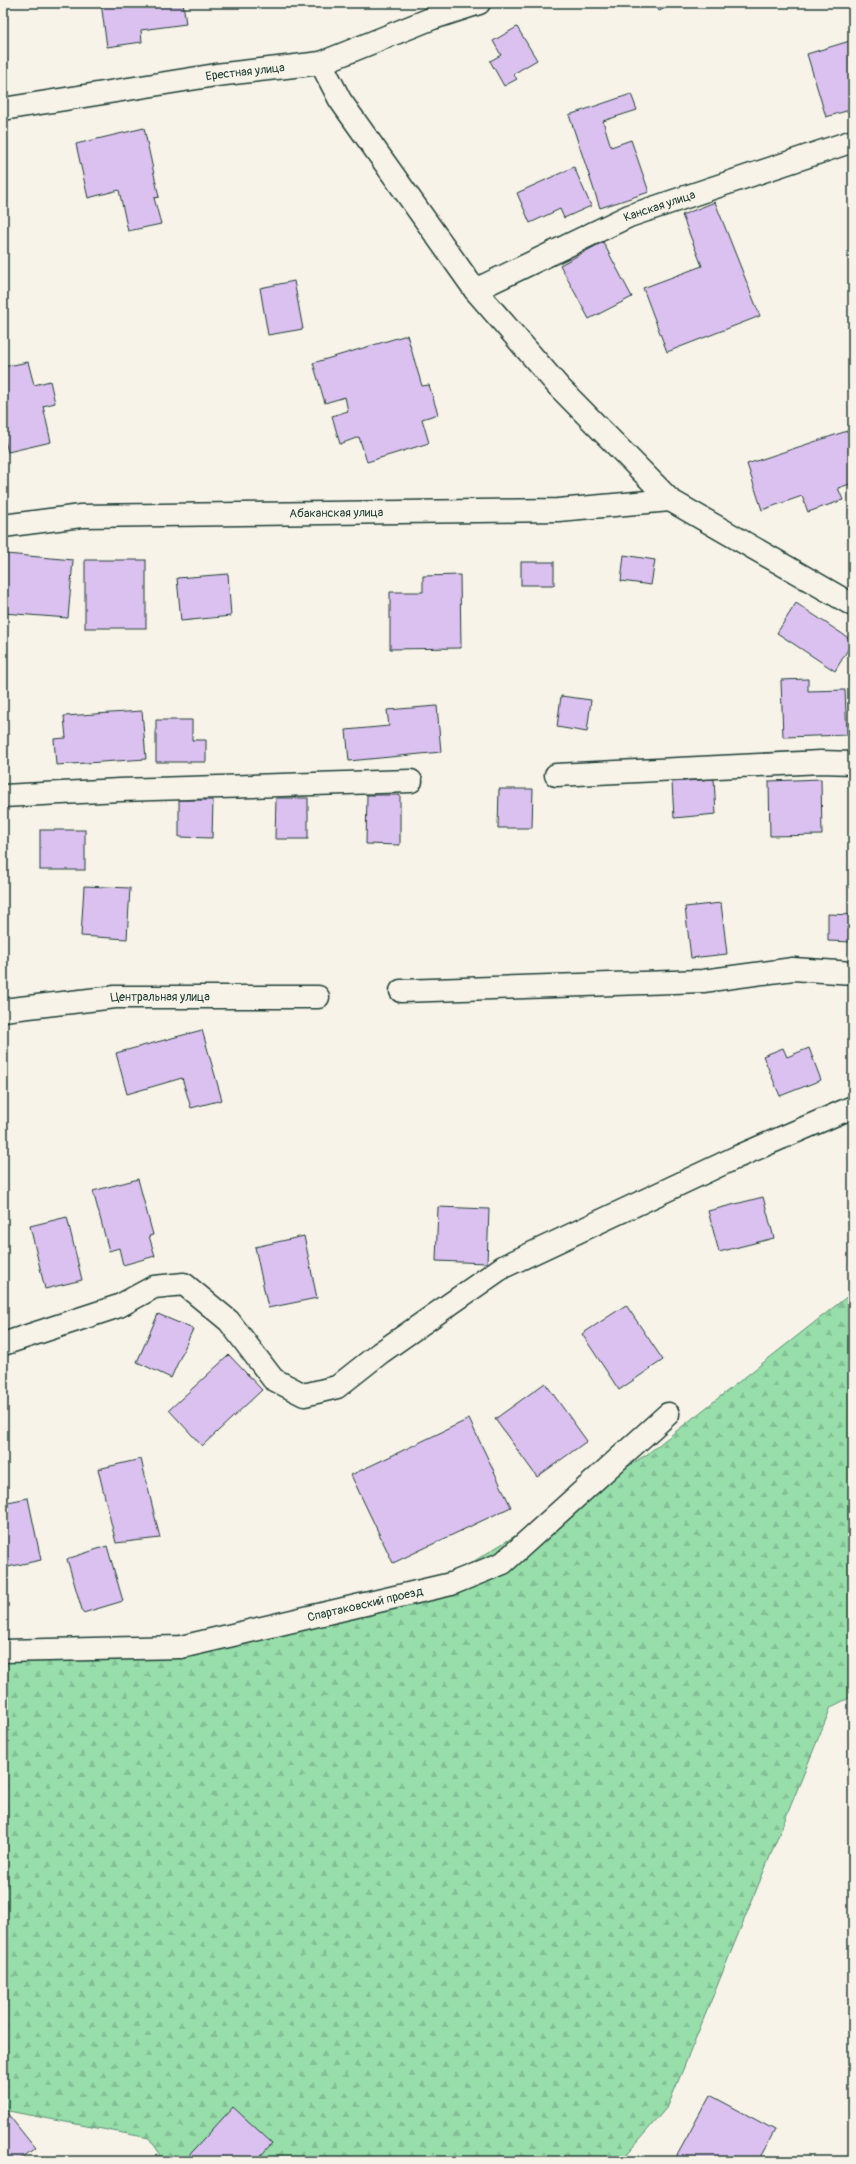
<svg xmlns="http://www.w3.org/2000/svg" width="856" height="2164" font-family="Pangolin,sans-serif">
<style>
.forest{fill:url(#forest-firs);stroke:#5b8e70}
.building{fill:#dbc1f0;stroke:#1f3d34}
.lines{fill:none;stroke-linecap:round;stroke-linejoin:round}
.minor-casing{stroke:#1f3d34;stroke-width:25}
.minor{stroke:#f7f3e8;stroke-width:22}
.labels{text-anchor:middle;stroke-width:3;stroke-linejoin:round;paint-order:stroke}
.street-label{font-size:12px;fill:#1f3d34;stroke:#f7f3e8}
</style>
<defs>
<pattern id="forest-firs" width="22" height="20" patternUnits="userSpaceOnUse"><rect width="22" height="20" fill="#97deab"/><path d="M5 1l3.5 6h-7zM16 11l3.5 6h-7z" fill="#82bf94"/></pattern>
</defs>
<rect width="100%" height="100%" fill="#f7f3e8"/>
<filter id="ink" filterUnits="userSpaceOnUse"><feTurbulence type="fractalNoise" baseFrequency=".025" numOctaves="2"/><feDisplacementMap in="SourceGraphic" scale="8" xChannelSelector="R" yChannelSelector="G"/><feConvolveMatrix kernelMatrix="1 2 1 2 8 2 1 2 1" color-interpolation-filters="sRGB"/></filter>
<g filter="url(#ink)">
<path class="forest" d="M853 1292V1696L831 1707 668 2106 621 2161H165L149 2138 3 2110V1653L126 1648 450 1576 646 1455Z"/>
<g class="building">
<path d="M101 3H183L186 24 141 30 142 42 107 47Z"/>
<path d="M655 3H677L659 11Z"/>
<path d="M517 27 537 60 513 74 517 79 504 86 490 61 501 55 493 41Z"/>
<path d="M853 40V109L826 117 807 54Z"/>
<path d="M631 94 637 110 603 121 611 147 631 140 649 192 600 208 569 115Z"/>
<path d="M144 128 159 197 154 198 161 224 128 231 119 190 88 198 76 144Z"/>
<path d="M574 167 591 206 564 218 560 209 530 223 517 193Z"/>
<path d="M715 202 760 316 667 352 643 288 702 266 682 215Z"/>
<path d="M603 242 632 297 589 319 560 265Z"/>
<path d="M294 281 303 329 268 335 260 288Z"/>
<path d="M407 335 422 386 429 385 438 414 422 419 429 443 367 462 359 437 340 444 332 416 348 411 345 397 325 403 313 363Z"/>
<path d="M28 362 34 385 50 381 55 403 43 406 51 442 8 452 3 434V367Z"/>
<path d="M850 430 853 440V483L838 488 843 500 808 512 802 496 762 510 747 464Z"/>
<path d="M6 554 73 560 68 618 3 613Z"/>
<path d="M624 555 655 560 651 585 621 581Z"/>
<rect x="85" y="560" width="61" height="68"/>
<rect x="521" y="562" width="33" height="23"/>
<path d="M228 574 231 616 181 621 177 578Z"/>
<path d="M460 575 461 648 390 649V592H423V576Z"/>
<path d="M796 603 853 641 835 671 777 633Z"/>
<path d="M808 679V691L845 690 847 735 783 737 781 680Z"/>
<path d="M561 696 591 700 587 732 557 727Z"/>
<path d="M437 706 441 752 349 761 346 730 389 726 387 710Z"/>
<path d="M142 711 146 759 56 765 54 739 66 738 64 716Z"/>
<path d="M156 720H192V740H206V762H156Z"/>
<path d="M714 779 716 814 674 818 672 782Z"/>
<path d="M821 779 822 835 770 836 769 781Z"/>
<path d="M499 789H533L532 828H498Z"/>
<path d="M367 795H400V845L366 844Z"/>
<path d="M276 798H308V839H275Z"/>
<path d="M179 800H213L212 838 179 837Z"/>
<rect x="40" y="830" width="45" height="40"/>
<path d="M84 886 130 888 127 939 81 936Z"/>
<path d="M721 903 727 954 691 958 685 907Z"/>
<path d="M828 914 853 915V942L828 941Z"/>
<path d="M202 1030 222 1100 191 1108 182 1078 127 1094 116 1053Z"/>
<path d="M783 1048 787 1057 809 1048 821 1080 780 1096 763 1056Z"/>
<path d="M138 1179 153 1235 149 1236 155 1256 123 1265 119 1248 109 1251 93 1191Z"/>
<path d="M763 1197 774 1238 719 1252 708 1211Z"/>
<path d="M438 1207 489 1209 487 1263 436 1261Z"/>
<path d="M67 1217 82 1280 45 1289 30 1226Z"/>
<path d="M304 1236 317 1298 268 1308 255 1247Z"/>
<path d="M626 1305 663 1360 619 1390 582 1334Z"/>
<path d="M158 1314 193 1329 171 1378 137 1362Z"/>
<path d="M229 1355 262 1390 202 1446 169 1410Z"/>
<path d="M545 1383 587 1441 537 1477 495 1419Z"/>
<path d="M469 1419 511 1507 393 1563 351 1475Z"/>
<path d="M141 1459 160 1538 116 1543 98 1469Z"/>
<path d="M28 1498 41 1560 3 1568V1503Z"/>
<path d="M107 1546 123 1601 83 1613 67 1559Z"/>
<path d="M710 2095 775 2130 758 2161H674Z"/>
<path d="M233 2107 272 2143 256 2161H184Z"/>
<path d="M3 2108 35 2148 18 2161H3Z"/>
<path d="M157 2154 165 2161H151Z"/>
</g>
<g class="lines">
<g class="minor-casing">
<g id="minor">
<path d="M321 63 340 100 475 290 559 387 670 500 853 605"/>
<path id="s1" d="M3 109 216 75 321 63 433 18 479 3"/>
<path id="s2" d="M475 290 629 216 853 141"/>
<path id="s3" d="M3 526 81 516 558 510 670 500"/>
<path d="M556 775 821 762 853 763"/>
<path d="M3 796 120 790 411 781"/>
<path d="M401 991 703 981 793 969 853 973"/>
<path id="s4" d="M3 1010 115 997H318"/>
<path d="M3 1344 119 1306 154 1287 184 1284 229 1321 273 1379 304 1395 337 1387 380 1353 503 1267 737 1157 853 1107"/>
<path id="s5" d="M3 1651 181 1647 451 1584 503 1563 668 1414"/>
</g>
</g>
<use href="#minor" class="minor"/>
</g>
</g>
<g class="labels">
<g class="street-label">
<text dy="4" stroke="none"><textPath href="#s1" startOffset="245">Ерестная улица</textPath></text>
<text dy="4" stroke="none"><textPath href="#s2" startOffset="203">Канская улица</textPath></text>
<text dy="4" stroke="none"><textPath href="#s3" startOffset="334">Абаканская улица</textPath></text>
<text dy="4" stroke="none"><textPath href="#s4" startOffset="158">Центральная улица</textPath></text>
<text dy="4" stroke="none"><textPath href="#s5" startOffset="367">Спартаковский проезд</textPath></text>
</g>
</g>
<rect width="856" height="2164" fill="none" stroke="#f7f3e8" stroke-width="16"/>
<rect x="8" y="8" width="840" height="2148" fill="none" stroke="#1f3d34" stroke-width="1.5" filter="url(#ink)"/>
</svg>
